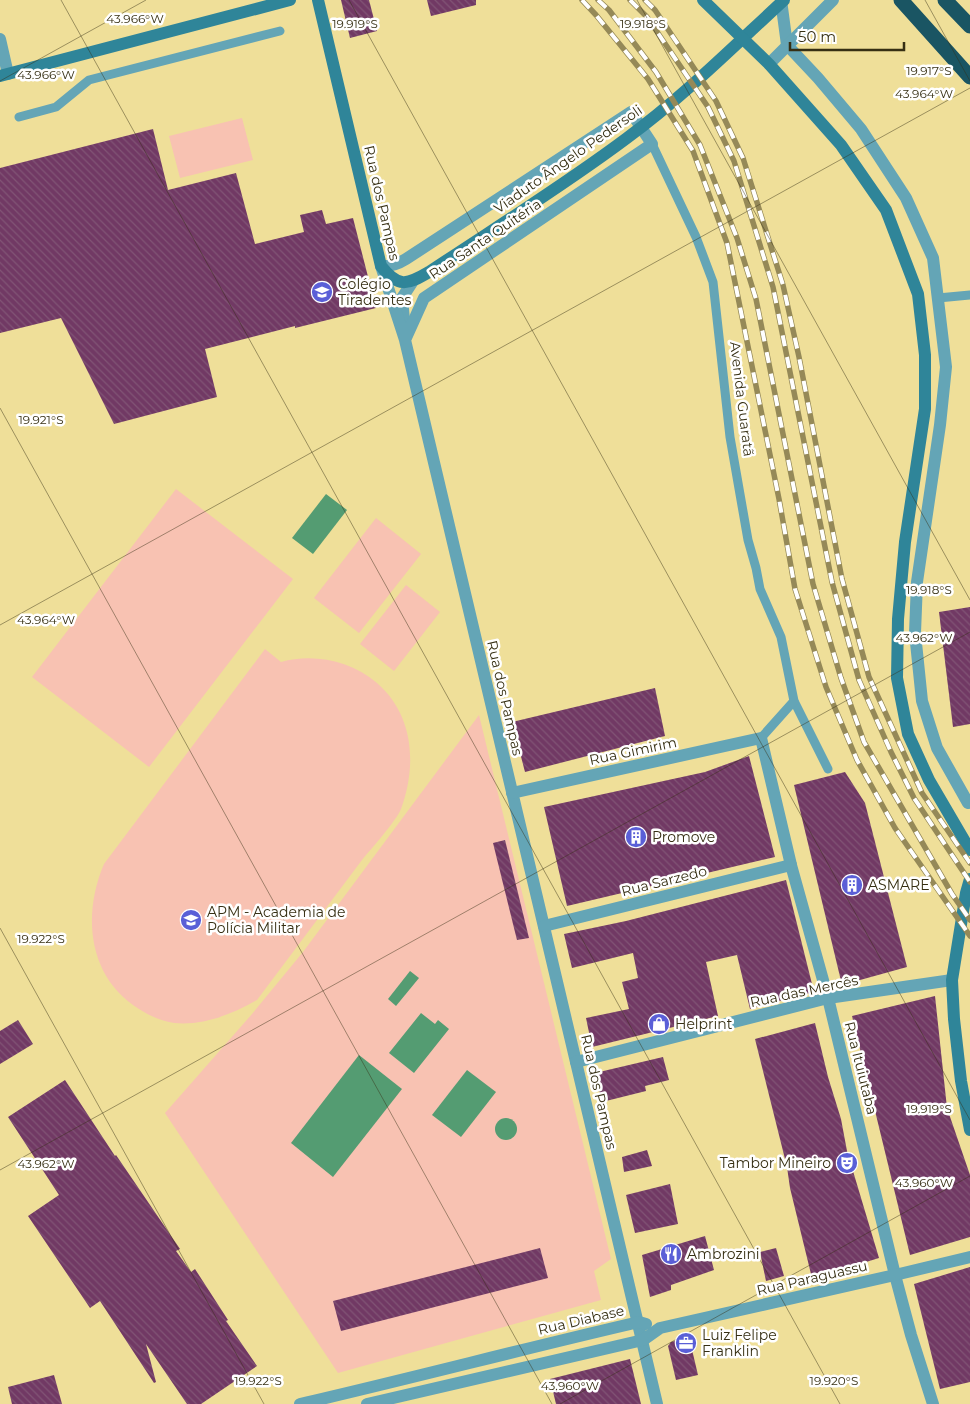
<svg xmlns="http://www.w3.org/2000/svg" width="970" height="1404" font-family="Montserrat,sans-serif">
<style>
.green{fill:#f8c2b2}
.water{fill:#549c72}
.building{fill:url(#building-back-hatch)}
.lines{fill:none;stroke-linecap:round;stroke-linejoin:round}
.lane{stroke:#64a5b6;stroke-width:9}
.street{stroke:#64a5b6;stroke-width:12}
.secondary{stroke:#2f8599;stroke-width:12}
.highway{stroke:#1a5563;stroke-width:15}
.rail-casing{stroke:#958958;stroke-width:5.5}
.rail{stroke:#fff;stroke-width:4;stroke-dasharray:11;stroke-linecap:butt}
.ticks{fill:none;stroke:#362f13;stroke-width:1;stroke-opacity:0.45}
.labels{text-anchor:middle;stroke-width:5;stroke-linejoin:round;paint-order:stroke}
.street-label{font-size:14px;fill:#362f13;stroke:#fff}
.poi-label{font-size:14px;fill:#362f13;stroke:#fff;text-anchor:start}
.ticks-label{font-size:12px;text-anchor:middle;fill:#362f13;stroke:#fff;stroke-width:5;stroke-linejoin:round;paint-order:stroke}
</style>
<defs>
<pattern id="building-back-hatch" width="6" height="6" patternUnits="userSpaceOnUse" patternTransform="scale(1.25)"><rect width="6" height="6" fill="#713964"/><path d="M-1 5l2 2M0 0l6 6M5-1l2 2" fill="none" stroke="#815475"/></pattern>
</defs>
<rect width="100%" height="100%" fill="#efdf99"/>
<g class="green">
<path d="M242 118 253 160 180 178 169 136Z"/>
<path d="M176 489 293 579 149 767 32 677Z"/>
<path d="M376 518 421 554 359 633 314 598Z"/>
<path d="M406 585 440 612 394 671 360 644Z"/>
<path d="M265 649 281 662C314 653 351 661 377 683 414 715 417 765 401 809 396 821 372 848 362 860 327 907 292 953 257 1000 233 1014 203 1026 174 1023 161 1021 150 1016 139 1009 88 978 82 915 104 864Z"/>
<path d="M479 715 611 1259 594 1271 601 1300 338 1373 165 1113 252 1014 303 952Z"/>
</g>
<g class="water">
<path d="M326 494 347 510 313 554 292 538Z"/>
<path d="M410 971 419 978 396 1006 388 999Z"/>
<path d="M421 1013 435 1024 438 1020 449 1029 414 1073 389 1053Z"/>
<path d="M359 1055 402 1089 333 1177 291 1143Z"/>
<path d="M467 1070 496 1092 461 1137 432 1115Z"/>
<circle cx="506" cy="1129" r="11"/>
</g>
<g class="building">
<path d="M341 0H369L377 31 350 38Z"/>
<path d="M427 0H476V5L431 16Z"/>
<path d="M153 129 168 190 236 173 255 244 304 232 300 215 322 210 326 224 353 218 376 308 295 328V326L205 349 217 397 114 424 61 318 0 333V168Z"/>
<path d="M970 607V724L953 727 939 612Z"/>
<path d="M655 688 665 736 525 772 512 722Z"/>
<path d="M749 756 775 857 567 906 544 807 705 772Z"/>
<path d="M845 772 865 803 907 967 842 985 794 785Z"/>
<path d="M505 840 529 938 517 940 493 843Z"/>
<path d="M786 880 814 992 750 1009 737 955 706 962 718 1016 592 1047 586 1018 629 1009 622 982 638 978 633 953 572 968 564 934 626 921Z"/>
<path d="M935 996 947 1108 970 1175V1237L910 1255 852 1016Z"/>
<path d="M18 1020 33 1044 0 1064V1031Z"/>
<path d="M815 1023 828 1077 841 1119 847 1151 879 1258 834 1272 811 1274 790 1188 787 1167 755 1039Z"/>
<path d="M663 1057 669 1080 645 1086 646 1091 602 1102 595 1073Z"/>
<path d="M65 1080 115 1156 116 1155 180 1249 176 1251 191 1272 195 1269 228 1320 226 1321 257 1366 201 1404H187L146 1344 156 1382 154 1383 100 1301 90 1308 28 1216 59 1195 8 1117Z"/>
<path d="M647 1150 652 1166 624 1172 622 1157Z"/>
<path d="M670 1184 678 1224 635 1233 626 1195Z"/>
<path d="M705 1236 714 1270 671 1285V1290L650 1297 642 1255Z"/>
<path d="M540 1248 548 1278 341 1331 333 1301Z"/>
<path d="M776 1248 784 1276 766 1281 760 1252Z"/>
<path d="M970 1267V1382L940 1389 914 1284Z"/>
<path d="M689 1337 698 1375 676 1380 668 1346 671 1342Z"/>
<path d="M630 1359 641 1404H556L550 1379Z"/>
<path d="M54 1375 62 1404H12L8 1387Z"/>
</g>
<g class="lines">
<g class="lane">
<path d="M19 117 56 107 89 80 280 31"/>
<path d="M652 144 696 237 713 282 730 437 748 540 756 568 760 589 781 637 794 701 828 769"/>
<path d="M938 298 970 295"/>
<path d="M761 738 794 701"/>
</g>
<g class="street">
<path d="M781 0 787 45"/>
<path d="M0 39 8 74"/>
<path d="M787 45 818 78 861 129 906 198 933 258 946 367 940 425 917 582 915 633 922 701 937 748 968 803"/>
<path d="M769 64 833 0"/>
<path d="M404 320 402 298 413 281"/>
<path d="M405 340 424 298 652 144 631 112 406 259C398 264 391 267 381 266L405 340 657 1404"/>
<path d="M512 793 761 738 791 865 828 998 895 1275 911 1335 933 1404"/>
<path d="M544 926 791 865"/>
<path d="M576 1062 828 998 952 980"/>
<path d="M300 1404C413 1378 526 1348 639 1322L646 1324"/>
<path d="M367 1404 643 1340 660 1328 895 1275 970 1257"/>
</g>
<g class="secondary">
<path d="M318 0 381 266C398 288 407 285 429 272 495 228 563 186 627 138 683 97 733 47 784 0"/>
<path d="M703 0 769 64 841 145 886 210 918 294 925 355V409L905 542 898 619 897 678 908 734 929 780 970 850"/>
<path d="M0 76 290 0"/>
<path d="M970 879 966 893 952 980 954 1019 961 1081 970 1130"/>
</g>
<g class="highway">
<path d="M901 0 970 77"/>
<path d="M945 0 970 26"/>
</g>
<g class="rail-casing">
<g id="rail">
<path d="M582 0 596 15 648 79 693 151 727 243 779 499 795 589 826 687 857 760 895 828 970 936"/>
<path d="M598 0 609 10 656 72 700 145 737 238 756 299 813 584 841 678 864 742 952 894 970 920"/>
<path d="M630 0 647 17 708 107 734 161 773 287 832 582 859 680 891 752 914 798 970 882"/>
<path d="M645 0 655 10 716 101 743 158 783 285 799 357 842 579 869 677 922 793 970 863"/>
</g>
</g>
<use href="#rail" class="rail"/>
</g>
<path class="ticks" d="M61 0 840 1404M349 0 970 1120M637 0 970 600M925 0 970 81M0 81 146 0M0 408 552 1404M0 625 970 88M0 928 264 1404M0 1170 970 632M560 1404 970 1176"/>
<defs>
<g id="school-disc" transform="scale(1.125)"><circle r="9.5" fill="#5a5fd7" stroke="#fff"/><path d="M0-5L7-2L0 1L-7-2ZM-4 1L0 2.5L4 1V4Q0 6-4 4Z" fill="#fff"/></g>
<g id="building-disc" transform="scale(1.125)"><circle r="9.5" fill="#5a5fd7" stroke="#fff"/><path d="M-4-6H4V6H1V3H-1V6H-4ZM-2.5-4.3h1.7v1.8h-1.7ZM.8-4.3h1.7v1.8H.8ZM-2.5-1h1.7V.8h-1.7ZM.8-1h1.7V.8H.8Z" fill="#fff"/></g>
<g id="shop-disc" transform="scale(1.125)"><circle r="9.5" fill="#5a5fd7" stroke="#fff"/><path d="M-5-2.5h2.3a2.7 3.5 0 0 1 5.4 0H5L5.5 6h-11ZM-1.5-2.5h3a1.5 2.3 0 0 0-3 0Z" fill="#fff"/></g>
<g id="theatre-disc" transform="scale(1.125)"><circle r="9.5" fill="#5a5fd7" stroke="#fff"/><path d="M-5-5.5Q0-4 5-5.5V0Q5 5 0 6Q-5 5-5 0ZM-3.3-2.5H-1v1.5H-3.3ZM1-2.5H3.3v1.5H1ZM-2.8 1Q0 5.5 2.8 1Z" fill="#fff"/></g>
<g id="restaurant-disc" transform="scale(1.125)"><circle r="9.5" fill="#5a5fd7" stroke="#fff"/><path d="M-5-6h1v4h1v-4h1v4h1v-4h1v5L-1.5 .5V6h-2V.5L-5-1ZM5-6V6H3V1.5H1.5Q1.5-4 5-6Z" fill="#fff"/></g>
<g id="office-disc" transform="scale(1.125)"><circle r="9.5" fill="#5a5fd7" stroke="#fff"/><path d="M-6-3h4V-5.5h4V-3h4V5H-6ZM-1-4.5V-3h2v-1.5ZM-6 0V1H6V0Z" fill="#fff"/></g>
</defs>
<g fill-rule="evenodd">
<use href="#school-disc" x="322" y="292"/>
<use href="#building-disc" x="636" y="837"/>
<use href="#building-disc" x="852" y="885"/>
<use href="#school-disc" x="191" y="920"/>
<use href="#shop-disc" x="659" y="1024"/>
<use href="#theatre-disc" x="847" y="1163"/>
<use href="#restaurant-disc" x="671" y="1254"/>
<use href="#office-disc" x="686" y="1343"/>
</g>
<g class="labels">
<g class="street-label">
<text transform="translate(568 159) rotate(-35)" y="5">Viaduto Ângelo Pedersoli</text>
<text transform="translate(382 203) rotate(77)" y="5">Rua dos Pampas</text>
<text transform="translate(485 239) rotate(-34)" y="5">Rua Santa Quitéria</text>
<text transform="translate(742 399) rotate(83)" y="5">Avenida Guaratã</text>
<text transform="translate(505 698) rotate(77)" y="5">Rua dos Pampas</text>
<text transform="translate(633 751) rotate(-12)" y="5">Rua Gimirim</text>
<text transform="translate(664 881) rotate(-14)" y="5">Rua Sarzedo</text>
<text transform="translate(804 991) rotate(-12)" y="5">Rua das Mercês</text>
<text transform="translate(861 1068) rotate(76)" y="5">Rua Ituiutaba</text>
<text transform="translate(599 1092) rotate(77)" y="5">Rua dos Pampas</text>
<text transform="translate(812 1278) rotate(-13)" y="5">Rua Paraguassu</text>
<text transform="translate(581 1320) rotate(-13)" y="5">Rua Diabase</text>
</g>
<g class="poi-label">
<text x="338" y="289">Colégio<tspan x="338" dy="16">Tiradentes</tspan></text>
<text x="652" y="842">Promove</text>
<text x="868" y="890">ASMARE</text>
<text x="207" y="917">APM - Academia de<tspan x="207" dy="16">Polícia Militar</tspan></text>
<text x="675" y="1029">Helprint</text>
<text x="831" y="1168" text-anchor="end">Tambor Mineiro</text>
<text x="687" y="1259">Ambrozini</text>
<text x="702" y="1340">Luiz Felipe<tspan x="702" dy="16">Franklin</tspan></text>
</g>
</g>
<g class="ticks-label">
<text x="135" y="23">43.966°W</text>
<text x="355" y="28">19.919°S</text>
<text x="643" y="28">19.918°S</text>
<text x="929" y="75">19.917°S</text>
<text x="46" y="79">43.966°W</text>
<text x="924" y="98">43.964°W</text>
<text x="41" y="424">19.921°S</text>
<text x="929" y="594">19.918°S</text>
<text x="46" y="624">43.964°W</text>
<text x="924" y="642">43.962°W</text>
<text x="41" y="943">19.922°S</text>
<text x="929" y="1113">19.919°S</text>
<text x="46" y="1168">43.962°W</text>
<text x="924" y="1187">43.960°W</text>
<text x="258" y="1385">19.922°S</text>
<text x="834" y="1385">19.920°S</text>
<text x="570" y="1390">43.960°W</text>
</g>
<path d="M790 42v8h114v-8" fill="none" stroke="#362f13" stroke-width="2.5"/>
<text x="798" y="42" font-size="15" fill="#362f13" stroke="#ffffff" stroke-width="4" paint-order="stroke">50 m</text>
</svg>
